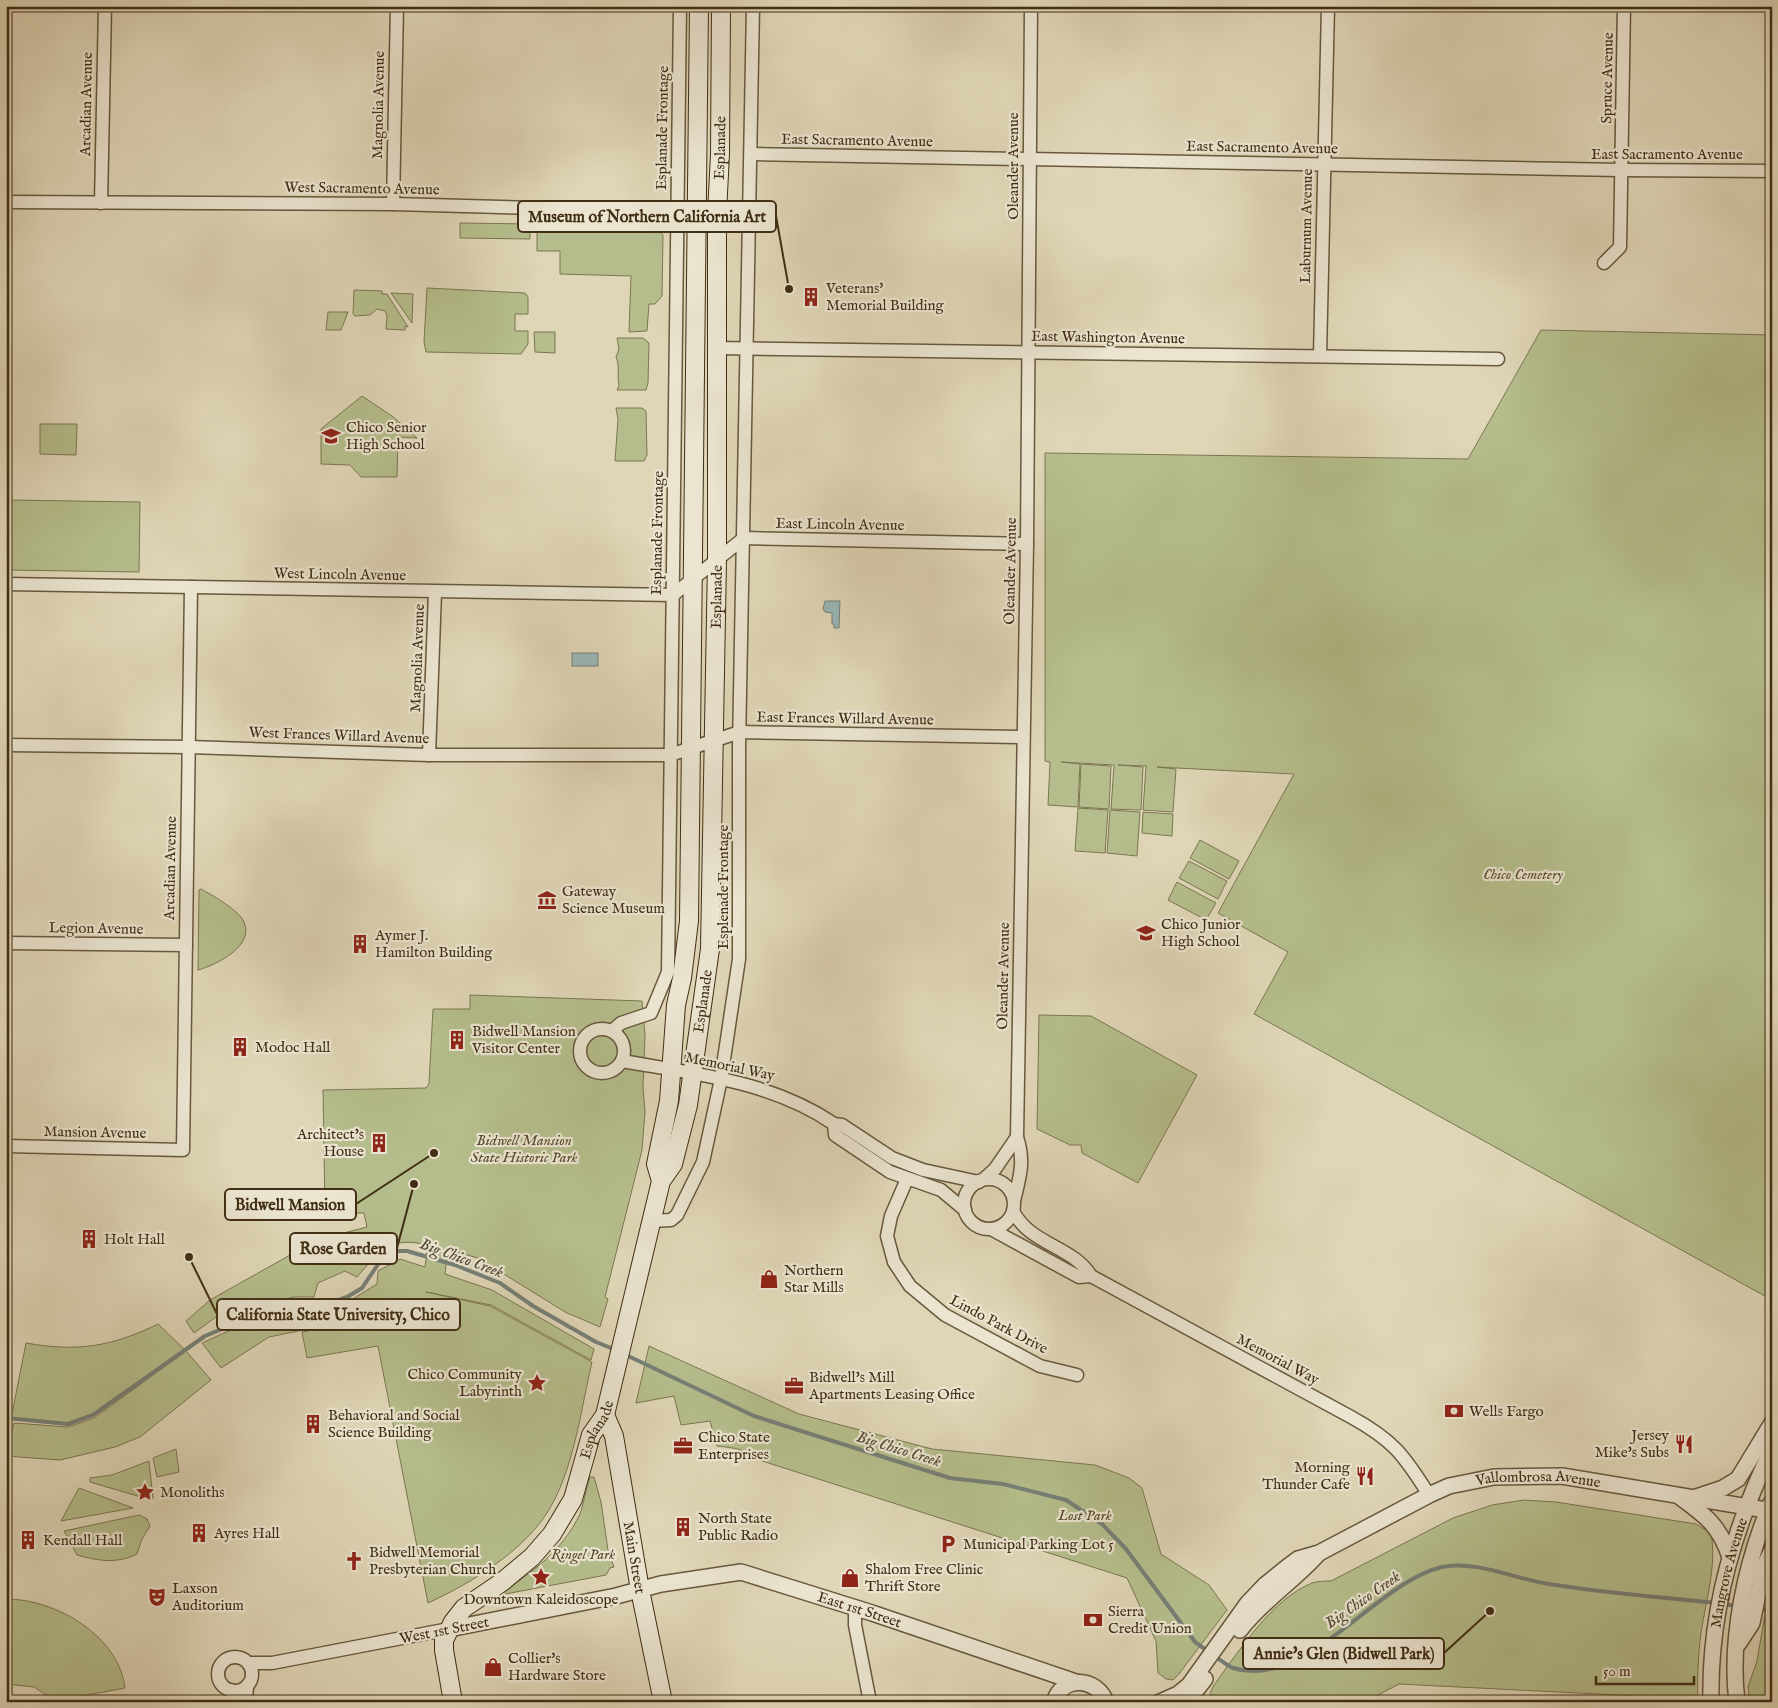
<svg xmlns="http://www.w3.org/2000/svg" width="1778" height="1708" font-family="'IM FELL English',serif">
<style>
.green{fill:#b5bd8c;stroke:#7b7650}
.water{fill:#99b6b9;stroke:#768077}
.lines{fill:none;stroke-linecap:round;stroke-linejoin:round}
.stream{stroke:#768077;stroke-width:4}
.minor-casing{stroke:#68583d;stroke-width:15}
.tertiary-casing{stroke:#68583d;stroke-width:18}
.secondary-casing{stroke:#412e14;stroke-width:20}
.minor{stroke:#eae4d0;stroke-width:12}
.tertiary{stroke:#eae4d0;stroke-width:15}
.secondary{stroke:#eae4d0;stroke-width:18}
.labels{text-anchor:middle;stroke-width:4.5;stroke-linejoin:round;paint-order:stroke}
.street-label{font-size:15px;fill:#412e14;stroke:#eae4d0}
.poi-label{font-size:15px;fill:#412e14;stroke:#eae4d0;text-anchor:start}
.park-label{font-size:15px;font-style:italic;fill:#584b2c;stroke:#eae4d0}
.water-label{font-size:16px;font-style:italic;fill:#534935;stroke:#eae4d0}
.leader{fill:none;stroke:#412e14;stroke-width:2}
.callout-dot{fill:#412e14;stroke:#eae4d0;stroke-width:2}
.callout{fill:#eae4d0;stroke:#412e14;stroke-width:2}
.callout-label{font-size:16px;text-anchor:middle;font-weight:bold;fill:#412e14}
</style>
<rect width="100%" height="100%" fill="#dfd6b7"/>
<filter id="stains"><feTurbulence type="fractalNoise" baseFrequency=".004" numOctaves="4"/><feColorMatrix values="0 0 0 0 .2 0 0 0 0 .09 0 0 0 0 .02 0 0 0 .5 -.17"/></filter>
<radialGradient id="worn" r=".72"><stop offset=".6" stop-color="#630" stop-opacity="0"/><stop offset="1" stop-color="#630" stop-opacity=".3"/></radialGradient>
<g class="green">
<path d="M460 223 530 224V239L460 238Z"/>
<path d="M537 225 653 226 663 235 662 296 655 304H649L647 331 629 332 631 276 560 274V251H537Z"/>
<path d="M427 288 525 293 528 297V314H515V331H528V344L521 354 426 352 424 342Z"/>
<path d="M354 290 382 291V294H387L408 327 405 326V330L386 329 387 316 385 311 377 309 370 315 355 316 353 314Z"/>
<path d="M391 293 413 294 412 323Z"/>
<path d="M328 312H348L341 330H326Z"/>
<path d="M1541 330 1772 335V1300L1254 1014 1288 952 1218 913 1294 774 1157 767 1176 769 1173 812 1143 810 1146 766 1118 765 1143 767 1141 810 1111 809 1114 765 1061 762 1080 764 1078 807 1048 805 1050 762 1045 761V453L1468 459Z"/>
<path d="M534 332H555V353L535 352Z"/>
<path d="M617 338H643L649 343 648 383 646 390H617L619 386C617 376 620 366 616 357L619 349Z"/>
<path d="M362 396 392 416 417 438 398 437 397 477H361L350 465 321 464V429Z"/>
<path d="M616 408H642L646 411 647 455 644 461H615L618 419Z"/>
<path d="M40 424H77L76 455 40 454Z"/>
<path d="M8 500 140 502 139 572 7 570Z"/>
<path d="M1081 764 1111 766 1109 809 1079 807Z"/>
<path d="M1078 808 1108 810 1105 853 1075 851Z"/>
<path d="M1110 810 1140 812 1137 856 1107 853Z"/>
<path d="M1143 812 1173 814 1172 836 1142 833Z"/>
<path d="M1200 840 1239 861 1229 879 1190 858Z"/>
<path d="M1189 861 1227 881 1218 899 1179 878Z"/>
<path d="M1177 882 1216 903 1206 920 1168 900Z"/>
<path d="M201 889C212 895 240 911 244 922 255 946 216 965 198 970L199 890Z"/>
<path d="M470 995 642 1001 645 1035 643 1087 645 1112 642 1150 605 1297 608 1299 600 1327 565 1312 478 1258 448 1250 445 1274 492 1290 594 1349 591 1360 491 1305 426 1292 490 1306 592 1362C581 1409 574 1467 550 1508 526 1550 470 1584 428 1603L378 1346 307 1358 302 1332 327 1327 322 1312 348 1302 377 1284 378 1271 400 1259 425 1267 428 1245C390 1236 380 1250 357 1277L345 1271 318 1283 314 1297H294L220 1314 194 1333 186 1321 210 1300 299 1250 328 1237 367 1227 364 1213H325L323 1090 426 1088 429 1084 433 1009H470Z"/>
<path d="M1039 1015 1091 1016 1197 1075 1138 1183 1082 1153 1081 1145H1070L1037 1129Z"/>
<path d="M316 1307 323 1326 269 1337 221 1368 202 1343 255 1319Z"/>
<path d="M158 1324 185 1350 93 1415 68 1424 11 1419 26 1343C77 1352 111 1347 158 1324Z"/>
<path d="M649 1346 799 1414 932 1449 1095 1465 1129 1478 1142 1488 1161 1554 1209 1585 1227 1610 1179 1674 1173 1680 1166 1679 1158 1673 1156 1641 1127 1578 756 1459C745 1448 732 1448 717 1446L710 1421 681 1425 674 1396 636 1403Z"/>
<path d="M186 1351 211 1380 140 1437 115 1447 60 1460 6 1456 14 1423 68 1427 94 1418Z"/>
<path d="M176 1449 179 1472 157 1477 153 1458Z"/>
<path d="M149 1461 153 1498 151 1500 90 1482V1478L112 1475Z"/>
<path d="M590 1477H594L601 1502 608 1550 614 1567 610 1568 606 1575 500 1595 499 1594C533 1572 562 1551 580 1514 583 1506 587 1486 590 1477Z"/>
<path d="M79 1488 133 1508 61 1521Z"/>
<path d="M1524 1500 1556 1502 1696 1524 1711 1533C1717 1565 1706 1600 1701 1633 1698 1656 1697 1679 1698 1702H1646L1638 1696 1399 1684 1365 1702H1212L1210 1693 1214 1685C1239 1651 1272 1599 1312 1583 1318 1581 1326 1581 1331 1581L1453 1518 1492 1505Z"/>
<path d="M139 1515 147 1519 150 1526 142 1539 137 1554C117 1564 98 1561 77 1555L64 1531Z"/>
<path d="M1772 1572V1702H1750L1748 1687 1757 1661Z"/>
<path d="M6 1599C56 1599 119 1636 125 1688L55 1701 34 1687 6 1684Z"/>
</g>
<g class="water">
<path d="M825 601H840L839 628H834V624H832V613L825 612 823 609Z"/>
<rect x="572" y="653" width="26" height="13"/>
</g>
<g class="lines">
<g class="stream">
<path d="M624 1354 754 1416 950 1478 1003 1484 1066 1500 1102 1524 1126 1549 1195 1642 1209 1652"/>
<path d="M6 1418 68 1424 93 1415 205 1336 253 1316 308 1305 330 1303 347 1297 362 1288 385 1254 394 1251H407L455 1265 500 1283 533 1306 596 1342 616 1350"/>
<path d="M1722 1604 1737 1606"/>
<path d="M1759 1609 1772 1610"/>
<path d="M1214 1656C1220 1659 1227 1666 1233 1668 1305 1691 1376 1582 1442 1567 1476 1560 1515 1579 1549 1584 1604 1593 1660 1597 1715 1603"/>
</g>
<g class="minor-casing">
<g id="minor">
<path d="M751 154 1621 170 1772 171"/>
<path d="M6 202 393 204 717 213"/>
<path d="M101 203 105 6"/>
<path d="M393 204 397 6"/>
<path d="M1604 263 1620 247 1624 6"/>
<path d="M717 348 1498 359"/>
<path d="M1320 356 1328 6"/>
<path d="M6 584 673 595"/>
<path d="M673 595 744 538 1027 544"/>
<path d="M6 745 189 747 429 755H670L740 732 1022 737"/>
<path d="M429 755 435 592"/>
<path d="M6 943 186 945"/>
<circle cx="602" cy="1051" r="22"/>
<path d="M612 1031 621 1023 651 1013 668 972 680 6"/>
<path d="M622 1061C695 1074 771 1081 834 1124L842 1125 892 1158 923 1170 979 1182"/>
<path d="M834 1124 835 1135 890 1172 941 1190 965 1210"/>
<path d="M6 1146 183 1150 191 587"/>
<path d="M907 1179 891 1216 887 1236 894 1262 910 1286 945 1315 1040 1366 1077 1375"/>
<path d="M984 1179 995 1169 1017 1137"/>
<circle cx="989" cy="1204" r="25"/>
<path d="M1014 1201C1020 1176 1025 1162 1017 1137L1027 544 1031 6"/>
<path d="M1013 1211C1030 1245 1073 1246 1091 1276L1351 1417C1393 1440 1404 1455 1429 1495"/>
<path d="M651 1221 671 1220 677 1215 703 1162 721 1079 739 959V746L753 6"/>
<path d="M991 1229 1079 1277 1091 1276"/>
<path d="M855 1608V1625L870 1702"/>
<circle cx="235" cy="1674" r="17"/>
<path d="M248 1663H272L449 1629"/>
<path d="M231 1690 236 1702"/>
<path d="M246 1702 247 1686"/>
</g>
</g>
<g class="tertiary-casing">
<g id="tertiary">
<path d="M1680 1497C1706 1516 1719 1525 1730 1557"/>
<path d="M1696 1497 1723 1488 1738 1479 1772 1423"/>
<path id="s1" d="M449 1629 616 1596 661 1584 741 1572 872 1613 1076 1682"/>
<path d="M1240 1630C1262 1601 1294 1581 1318 1554"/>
<path d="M1739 1643 1752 1623 1764 1566 1772 1550"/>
<path d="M1054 1702C1062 1675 1097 1677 1106 1702"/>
<path id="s2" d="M1160 1702 1178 1694 1189 1685 1247 1604 1265 1585 1286 1568 1298 1559 1319 1553 1429 1495 1449 1486 1494 1477 1562 1476 1772 1511"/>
<path d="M1187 1702 1205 1679"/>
<path id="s3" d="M1711 1702C1709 1614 1734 1527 1772 1449"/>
<path d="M1737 1702C1729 1639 1746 1561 1771 1503"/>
</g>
</g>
<g class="secondary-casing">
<g id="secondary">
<path d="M661 1181 656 1164 669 1101 676 1005 682 978 689 921 699 6"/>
<path id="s4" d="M605 1415 614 1436 640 1590 663 1702"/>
<path id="s5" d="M453 1702 444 1650V1640L453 1622 464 1608 502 1582 532 1557 552 1534 573 1499 591 1435 605 1415 661 1181 673 1164 688 1105 710 949 717 560V213L720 154 721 6"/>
</g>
</g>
<use href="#minor" class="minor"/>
<use href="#tertiary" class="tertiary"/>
<use href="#secondary" class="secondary"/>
</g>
<defs>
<g id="building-bare" transform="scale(1.5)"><path d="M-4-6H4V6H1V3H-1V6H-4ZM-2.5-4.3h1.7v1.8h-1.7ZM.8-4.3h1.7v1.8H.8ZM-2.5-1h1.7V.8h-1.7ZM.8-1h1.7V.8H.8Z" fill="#8f2418" stroke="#eae4d0" stroke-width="2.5" paint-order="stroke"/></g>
<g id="school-bare" transform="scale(1.5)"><path d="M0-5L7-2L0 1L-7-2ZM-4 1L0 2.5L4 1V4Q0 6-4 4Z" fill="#8f2418" stroke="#eae4d0" stroke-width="2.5" paint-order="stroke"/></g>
<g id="museum-bare" transform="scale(1.5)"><path d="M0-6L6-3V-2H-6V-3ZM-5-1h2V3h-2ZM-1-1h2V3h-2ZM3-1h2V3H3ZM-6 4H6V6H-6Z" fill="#8f2418" stroke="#eae4d0" stroke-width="2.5" paint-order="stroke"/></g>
<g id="shop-bare" transform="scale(1.5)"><path d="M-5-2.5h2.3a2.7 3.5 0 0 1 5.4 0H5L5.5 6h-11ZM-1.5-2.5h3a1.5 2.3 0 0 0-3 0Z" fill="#8f2418" stroke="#eae4d0" stroke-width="2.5" paint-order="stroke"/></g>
<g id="sight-bare" transform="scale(1.5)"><path d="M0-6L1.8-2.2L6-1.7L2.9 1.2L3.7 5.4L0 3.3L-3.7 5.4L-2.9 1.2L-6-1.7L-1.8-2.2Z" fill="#8f2418" stroke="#eae4d0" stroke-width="2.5" paint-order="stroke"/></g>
<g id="office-bare" transform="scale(1.5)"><path d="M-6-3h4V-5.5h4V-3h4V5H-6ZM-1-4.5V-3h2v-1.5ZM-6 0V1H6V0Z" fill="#8f2418" stroke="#eae4d0" stroke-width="2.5" paint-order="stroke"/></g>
<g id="bank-bare" transform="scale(1.5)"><path d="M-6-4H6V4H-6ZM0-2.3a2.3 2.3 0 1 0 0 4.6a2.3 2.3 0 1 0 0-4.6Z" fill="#8f2418" stroke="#eae4d0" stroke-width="2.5" paint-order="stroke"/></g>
<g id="restaurant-bare" transform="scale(1.5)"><path d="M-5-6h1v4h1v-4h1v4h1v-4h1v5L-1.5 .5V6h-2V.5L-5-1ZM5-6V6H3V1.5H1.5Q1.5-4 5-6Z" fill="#8f2418" stroke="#eae4d0" stroke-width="2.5" paint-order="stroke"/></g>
<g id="parking-bare" transform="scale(1.5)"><path d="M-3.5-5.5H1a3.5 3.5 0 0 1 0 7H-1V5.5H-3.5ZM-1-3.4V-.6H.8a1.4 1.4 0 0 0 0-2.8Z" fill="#8f2418" stroke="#eae4d0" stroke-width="2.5" paint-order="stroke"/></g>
<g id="church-bare" transform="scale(1.5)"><path d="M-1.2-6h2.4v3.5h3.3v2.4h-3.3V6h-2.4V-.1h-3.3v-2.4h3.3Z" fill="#8f2418" stroke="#eae4d0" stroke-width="2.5" paint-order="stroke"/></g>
<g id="theatre-bare" transform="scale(1.5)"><path d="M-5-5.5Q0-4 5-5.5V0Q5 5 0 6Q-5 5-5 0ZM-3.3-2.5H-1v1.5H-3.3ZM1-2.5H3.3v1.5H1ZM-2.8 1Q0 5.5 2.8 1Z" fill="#8f2418" stroke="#eae4d0" stroke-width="2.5" paint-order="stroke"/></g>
</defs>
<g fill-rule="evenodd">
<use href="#building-bare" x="811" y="297"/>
<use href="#school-bare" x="331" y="436"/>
<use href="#museum-bare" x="547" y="900"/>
<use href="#school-bare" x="1146" y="933"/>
<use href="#building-bare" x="360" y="944"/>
<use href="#building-bare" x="457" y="1040"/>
<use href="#building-bare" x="240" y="1047"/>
<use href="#building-bare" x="379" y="1143"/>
<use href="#building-bare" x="89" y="1239"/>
<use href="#shop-bare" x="769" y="1279"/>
<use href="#sight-bare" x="537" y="1383"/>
<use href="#office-bare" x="794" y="1386"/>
<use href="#bank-bare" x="1454" y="1411"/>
<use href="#building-bare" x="313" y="1424"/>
<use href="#restaurant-bare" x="1684" y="1444"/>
<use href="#office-bare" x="683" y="1446"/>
<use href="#restaurant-bare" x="1365" y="1476"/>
<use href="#sight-bare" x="145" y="1492"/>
<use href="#building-bare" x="683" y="1527"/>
<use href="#building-bare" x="199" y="1533"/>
<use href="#building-bare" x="28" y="1540"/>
<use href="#parking-bare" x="948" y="1544"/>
<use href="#church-bare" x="354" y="1561"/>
<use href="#sight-bare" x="541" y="1577"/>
<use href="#shop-bare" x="850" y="1578"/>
<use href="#theatre-bare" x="157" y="1597"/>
<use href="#bank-bare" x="1093" y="1620"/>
<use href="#shop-bare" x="493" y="1667"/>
</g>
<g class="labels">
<g class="street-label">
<text transform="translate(1607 78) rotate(-89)" y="5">Spruce Avenue</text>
<text transform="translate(86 104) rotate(-89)" y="5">Arcadian Avenue</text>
<text transform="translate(378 105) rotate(-89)" y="5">Magnolia Avenue</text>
<text transform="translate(662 128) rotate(-89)" y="5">Esplanade Frontage</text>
<text transform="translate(857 140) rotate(1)" y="5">East Sacramento Avenue</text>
<text transform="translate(1262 147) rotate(1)" y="5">East Sacramento Avenue</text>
<text dy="5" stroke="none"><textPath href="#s5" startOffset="1629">Esplanade</textPath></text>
<text x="1667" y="159">East Sacramento Avenue</text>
<text transform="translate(1013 166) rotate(-90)" y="5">Oleander Avenue</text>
<text transform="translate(362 188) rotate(1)" y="5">West Sacramento Avenue</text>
<text transform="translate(1306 226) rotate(-89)" y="5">Laburnum Avenue</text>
<text transform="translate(1108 337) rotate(1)" y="5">East Washington Avenue</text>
<text transform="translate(840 524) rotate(1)" y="5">East Lincoln Avenue</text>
<text transform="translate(657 533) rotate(-89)" y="5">Esplanade Frontage</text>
<text transform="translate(1010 571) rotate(-89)" y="5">Oleander Avenue</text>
<text transform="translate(340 574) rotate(1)" y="5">West Lincoln Avenue</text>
<text dy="5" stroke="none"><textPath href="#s5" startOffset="1180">Esplanade</textPath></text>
<text transform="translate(417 658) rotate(-88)" y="5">Magnolia Avenue</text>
<text transform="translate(845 718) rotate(1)" y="5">East Frances Willard Avenue</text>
<text transform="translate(339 735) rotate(2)" y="5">West Frances Willard Avenue</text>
<text transform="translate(170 868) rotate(-89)" y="5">Arcadian Avenue</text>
<text transform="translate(723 887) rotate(-90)" y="5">Esplenade Frontage</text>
<text transform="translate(96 928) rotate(1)" y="5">Legion Avenue</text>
<text transform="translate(1003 976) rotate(-89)" y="5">Oleander Avenue</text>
<text dy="5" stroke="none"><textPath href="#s5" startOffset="775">Esplanade</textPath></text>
<text transform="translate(730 1066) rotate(12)" y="5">Memorial Way</text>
<text transform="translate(95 1132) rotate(1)" y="5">Mansion Avenue</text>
<text transform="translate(999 1324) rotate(28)" y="5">Lindo Park Drive</text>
<text transform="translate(1278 1359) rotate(28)" y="5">Memorial Way</text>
<text dy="5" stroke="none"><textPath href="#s5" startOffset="331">Esplanade</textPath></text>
<text dy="5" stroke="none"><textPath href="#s2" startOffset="460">Vallombrosa Avenue</textPath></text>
<text dy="5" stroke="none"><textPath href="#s4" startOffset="146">Main Street</textPath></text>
<text dy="5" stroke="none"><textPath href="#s3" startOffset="131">Mangrove Avenue</textPath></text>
<text dy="5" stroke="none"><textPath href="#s1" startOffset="422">East 1st Street</textPath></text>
<text transform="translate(444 1630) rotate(-11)" y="5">West 1st Street</text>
</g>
<g class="poi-label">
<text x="826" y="293">Veterans'<tspan x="826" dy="17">Memorial Building</tspan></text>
<text x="346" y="432">Chico Senior<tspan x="346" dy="17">High School</tspan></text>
<text x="562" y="896">Gateway<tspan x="562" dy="17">Science Museum</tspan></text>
<text x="1161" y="929">Chico Junior<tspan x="1161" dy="17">High School</tspan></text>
<text x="375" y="940">Aymer J.<tspan x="375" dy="17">Hamilton Building</tspan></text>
<text x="472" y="1036">Bidwell Mansion<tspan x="472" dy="17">Visitor Center</tspan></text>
<text x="255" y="1052">Modoc Hall</text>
<text x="364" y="1139" text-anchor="end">Architect's<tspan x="364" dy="17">House</tspan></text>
<text x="104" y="1244">Holt Hall</text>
<text x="784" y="1275">Northern<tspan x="784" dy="17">Star Mills</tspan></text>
<text x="522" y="1379" text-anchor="end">Chico Community<tspan x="522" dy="17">Labyrinth</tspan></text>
<text x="809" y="1382">Bidwell's Mill<tspan x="809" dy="17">Apartments Leasing Office</tspan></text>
<text x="1469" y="1416">Wells Fargo</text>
<text x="328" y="1420">Behavioral and Social<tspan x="328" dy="17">Science Building</tspan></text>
<text x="1669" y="1440" text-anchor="end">Jersey<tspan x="1669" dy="17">Mike's Subs</tspan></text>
<text x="698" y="1442">Chico State<tspan x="698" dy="17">Enterprises</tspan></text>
<text x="1350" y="1472" text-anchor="end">Morning<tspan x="1350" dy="17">Thunder Cafe</tspan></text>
<text x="160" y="1497">Monoliths</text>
<text x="698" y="1523">North State<tspan x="698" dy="17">Public Radio</tspan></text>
<text x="214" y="1538">Ayres Hall</text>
<text x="43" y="1545">Kendall Hall</text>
<text x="963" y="1549">Municipal Parking Lot 5</text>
<text x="369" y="1557">Bidwell Memorial<tspan x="369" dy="17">Presbyterian Church</tspan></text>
<text x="865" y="1574">Shalom Free Clinic<tspan x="865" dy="17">Thrift Store</tspan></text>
<text x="172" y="1593">Laxson<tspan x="172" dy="17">Auditorium</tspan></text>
<text x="541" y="1604" text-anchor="middle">Downtown Kaleidoscope</text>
<text x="1108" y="1616">Sierra<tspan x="1108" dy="17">Credit Union</tspan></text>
<text x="508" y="1663">Collier's<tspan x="508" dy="17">Hardware Store</tspan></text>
</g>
<g class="park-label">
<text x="1523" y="879">Chico Cemetery</text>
<text x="524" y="1145">Bidwell Mansion<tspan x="524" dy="17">State Historic Park</tspan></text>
<text x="1085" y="1520">Lost Park</text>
<text x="583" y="1559">Ringel Park</text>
</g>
<g class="water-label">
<text transform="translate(462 1257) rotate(20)" y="6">Big Chico Creek</text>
<text transform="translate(899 1448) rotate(17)" y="6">Big Chico Creek</text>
<text transform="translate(1362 1599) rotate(-35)" y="6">Big Chico Creek</text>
</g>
</g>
<path class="leader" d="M789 289L776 216M434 1153L356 1204M414 1184L397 1248M189 1257L217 1314M1490 1611L1444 1653"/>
<g class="callout-dot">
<circle cx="789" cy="289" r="5"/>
<circle cx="434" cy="1153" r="5"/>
<circle cx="414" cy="1184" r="5"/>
<circle cx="189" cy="1257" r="5"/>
<circle cx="1490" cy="1611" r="5"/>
</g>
<g class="callout">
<rect x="518" y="201" width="258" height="31" rx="5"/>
<rect x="225" y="1189" width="131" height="31" rx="5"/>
<rect x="290" y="1233" width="107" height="31" rx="5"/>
<rect x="217" y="1299" width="243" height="31" rx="5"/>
<rect x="1243" y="1638" width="201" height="31" rx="5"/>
</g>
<g class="callout-label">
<text x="647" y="222">Museum of Northern California Art</text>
<text x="290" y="1210">Bidwell Mansion</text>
<text x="343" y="1254">Rose Garden</text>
<text x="338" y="1320">California State University, Chico</text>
<text x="1344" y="1659">Annie's Glen (Bidwell Park)</text>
</g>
<rect width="1778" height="1708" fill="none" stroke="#dfd6b7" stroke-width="25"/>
<rect x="8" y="8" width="1763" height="1693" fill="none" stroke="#412e14" stroke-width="2.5"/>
<rect x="12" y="12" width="1753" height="1683" fill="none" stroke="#412e14"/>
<path d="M1596 1676v8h98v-8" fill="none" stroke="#412e14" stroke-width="2.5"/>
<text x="1603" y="1676" font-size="15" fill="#412e14" stroke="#eae4d0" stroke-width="4" paint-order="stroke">50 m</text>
<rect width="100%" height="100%" filter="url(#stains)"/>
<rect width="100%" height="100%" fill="url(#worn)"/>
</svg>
